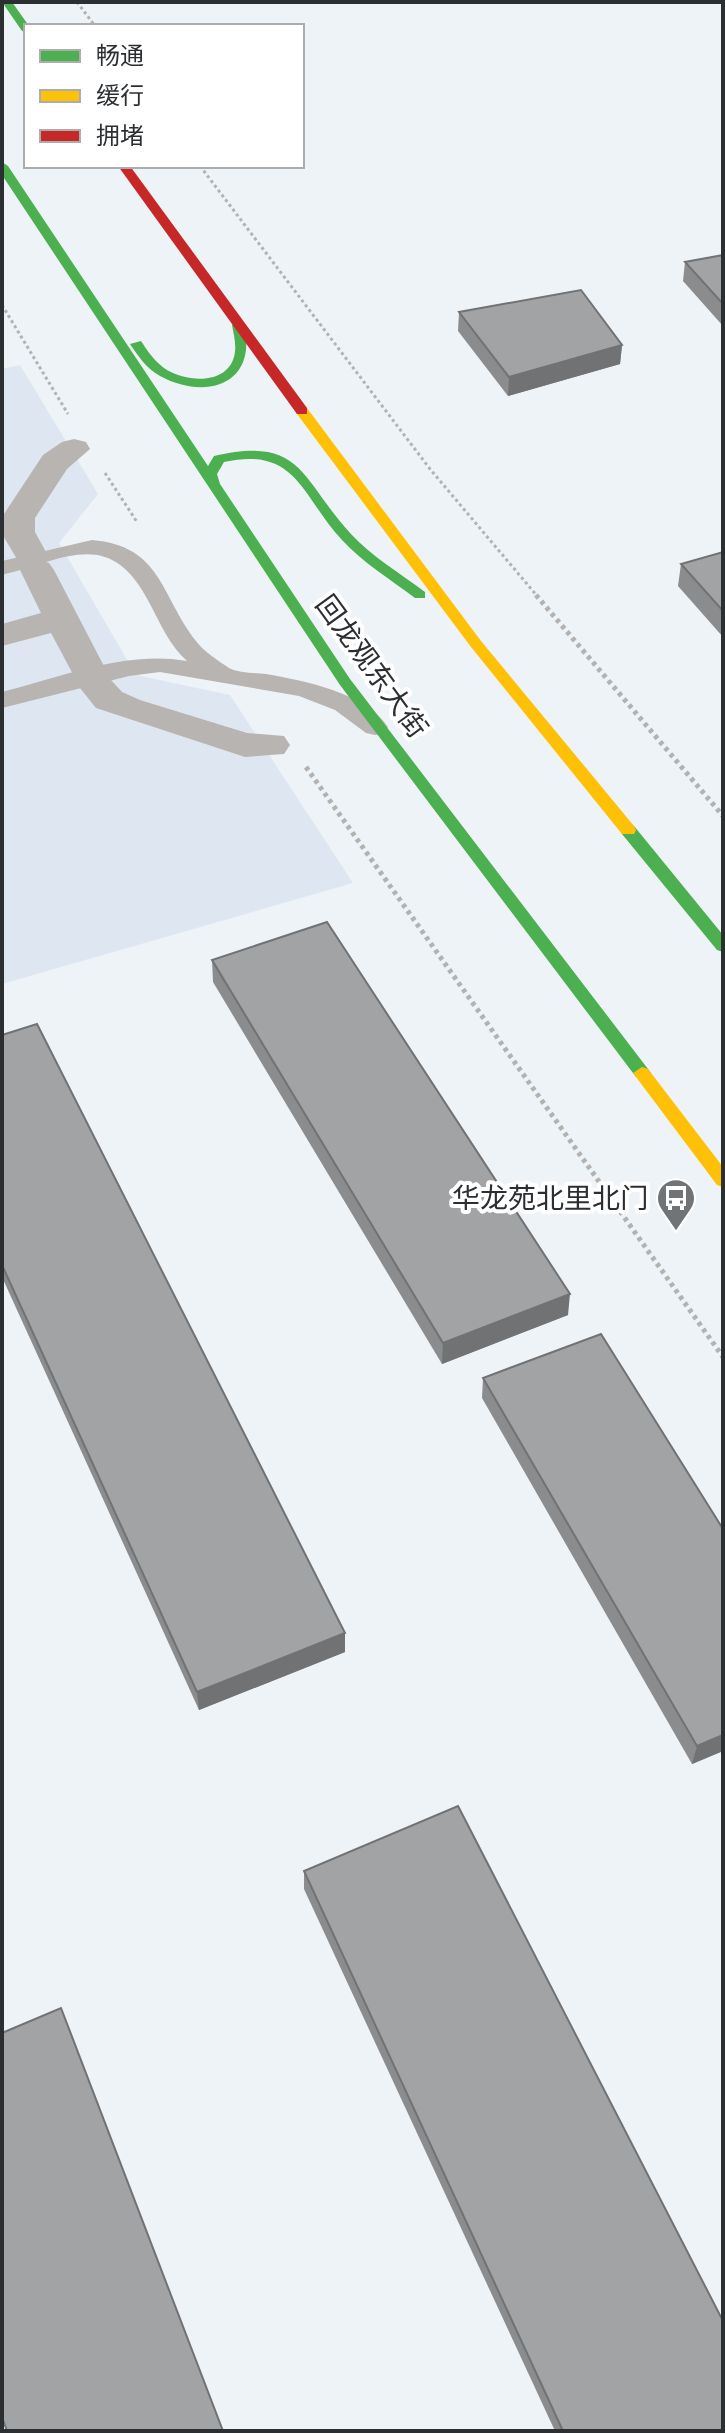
<svg xmlns="http://www.w3.org/2000/svg" width="725" height="2433" font-family="'DM Sans','Noto Sans SC',sans-serif">
<style>
.built{fill:#dee7f1}
.lines{fill:none;stroke-linecap:round;stroke-linejoin:round}
.path-far1{stroke:#b2b2b1;stroke-width:3;stroke-dasharray:3 3;stroke-linecap:butt}
.path{stroke:#b2b2b1;stroke-width:5;stroke-dasharray:4 4;stroke-linecap:butt}
.lane{fill:#b8b4b1;fill-rule:evenodd}
.street{fill:#b8b4b1;fill-rule:evenodd}
.fast{fill:#4caf50;fill-rule:evenodd}
.slow{fill:#ffc107;fill-rule:evenodd}
.jam{fill:#c62828;fill-rule:evenodd}
.wall{fill:#8b8c8d}
.shaded-wall{fill:#717273}
.building{fill:#a2a3a4;stroke:#717273;stroke-width:2}
.labels{text-anchor:middle;stroke-width:8;stroke-linejoin:round;paint-order:stroke}
.street-label{font-size:28px;fill:#2c2f32;stroke:#fff}
.poi-label{font-size:28px;fill:#2c2f32;stroke:#fff;text-anchor:end}
</style>
<rect width="100%" height="100%" fill="#eef3f8"/>
<path class="built" d="M20 365 98 494 59 543 136 675 230 695 353 883 2 984V369Z"/>
<g class="lines">
<g class="path-far1">
<path d="M77 2 95 26"/>
<path d="M200 166 430 469 538 597"/>
<path d="M2 305 68 414"/>
<path d="M105 473 137 522"/>
</g>
<g class="path">
<path d="M536 595 723 816"/>
<path d="M306 767 723 1357"/>
</g>
<path class="lane" d="M92 540C162 546 160 595 196 641 204 652 219 661 229 668 238 673 256 673 266 674 304 681 365 692 388 727L384 733 375 735 366 733 335 710 299 696 160 672 129 676 2 708V692C61 677 126 650 187 661 170 646 160 623 150 604 111 527 68 558 2 575V561Z"/>
<path class="street" d="M74 439 86 442 90 449 67 469 35 518V532L46 552 39 560 49 563 54 570 106 670 101 677 111 680 122 692 140 700 247 733 284 736 290 745 284 754 245 757 96 708 80 688 85 681 75 678 51 633 2 646V624L41 613 20 570 27 562 17 559 2 534V517L43 455 62 442Z"/>
<g class="fast">
<path d="M2 2H12L29 26H26V32L22 31Z"/>
<path d="M2 162 8 166 208 466 214 456C303 435 301 480 351 534 372 557 400 573 425 592V598H415C390 579 363 563 342 540 301 496 297 446 224 462L217 474 220 484 350 679 648 1069 651 1073 648 1077H636L340 685 2 175Z"/>
<path d="M238 321 244 325C258 384 206 401 160 376 147 369 138 356 130 344L141 341C148 352 156 363 167 370 187 382 226 385 234 357 237 346 234 336 232 325Z"/>
<path d="M628 825 634 826 723 935V952L717 950 622 834 620 830 622 826Z"/>
</g>
<g class="slow">
<path d="M302 407 307 408 481 641 634 826 636 830 634 834H622L471 647 297 414 295 411Z"/>
<path d="M642 1067 648 1069 723 1167V1187L717 1185 633 1073Z"/>
</g>
<path class="jam" d="M118 166H130L307 408V414H297Z"/>
</g>
<g class="wall">
<path d="M723 255V326L683 281 685 262Z"/>
<path d="M459 312 622 345 620 364 508 396 458 331Z"/>
<path d="M723 552V637L678 586 681 564Z"/>
<path d="M212 960 568 1315 442 1364 213 982Z"/>
<path d="M2 1035 345 1633V1652L199 1710 2 1277Z"/>
<path d="M483 1378 723 1529V1751L692 1764 482 1398Z"/>
<path d="M304 1871 723 2431H555L304 1889Z"/>
</g>
<g class="shaded-wall">
<path d="M622 345 620 364 508 396 509 377Z"/>
<path d="M570 1294 568 1315 442 1364 443 1343Z"/>
<path d="M345 1633V1652L199 1710 197 1692Z"/>
<path d="M723 1735V1751L692 1764 697 1746Z"/>
</g>
<g class="building">
<path d="M723 255V304L685 262Z"/>
<path d="M581 290 622 345 509 377 459 312Z"/>
<path d="M723 552V611L681 564Z"/>
<path d="M327 922 570 1294 443 1343 212 960Z"/>
<path d="M37 1024 345 1633 197 1692 2 1265V1035Z"/>
<path d="M601 1334 723 1529V1735L697 1746 483 1378Z"/>
<path d="M458 1806 723 2321V2431H563L304 1871Z"/>
<path d="M61 2008 223 2431H7L2 2417V2033Z"/>
</g>
<defs>
<g id="bus-pin" transform="scale(2)"><path d="M0 17L-7.5 6A9.5 9.5 0 1 1 7.5 6Z" fill="#707477" stroke="#fff"/><path d="M-5-6H5V4H4V6H2V4H-2V6H-4V4H-5ZM-3.5-4V0h7V-4ZM-3.5 1.2v1.5H-2V1.2ZM2 1.2v1.5H3.5V1.2Z" fill="#fff"/></g>
</defs>
<g fill-rule="evenodd">
<use href="#bus-pin" x="676" y="1198"/>
</g>
<g class="labels">
<g class="street-label">
<text transform="translate(372 666) rotate(54)" y="10">回龙观东大街</text>
</g>
<g class="poi-label">
<text x="648" y="1208">华龙苑北里北门</text>
</g>
</g>
<rect width="725" height="2433" fill="none" stroke="#2c2f32" stroke-width="8"/>
<rect x="24" y="24" width="280" height="144" fill="#ffffff" stroke="#abacad" stroke-width="2"/>
<rect x="40" y="50" width="40" height="12" fill="#4caf50" stroke="#abacad" stroke-width="2"/>
<text x="96" y="64" font-size="24" fill="#2c2f32">畅通</text>
<rect x="40" y="90" width="40" height="12" fill="#ffc107" stroke="#abacad" stroke-width="2"/>
<text x="96" y="104" font-size="24" fill="#2c2f32">缓行</text>
<rect x="40" y="130" width="40" height="12" fill="#c62828" stroke="#abacad" stroke-width="2"/>
<text x="96" y="144" font-size="24" fill="#2c2f32">拥堵</text>
</svg>
